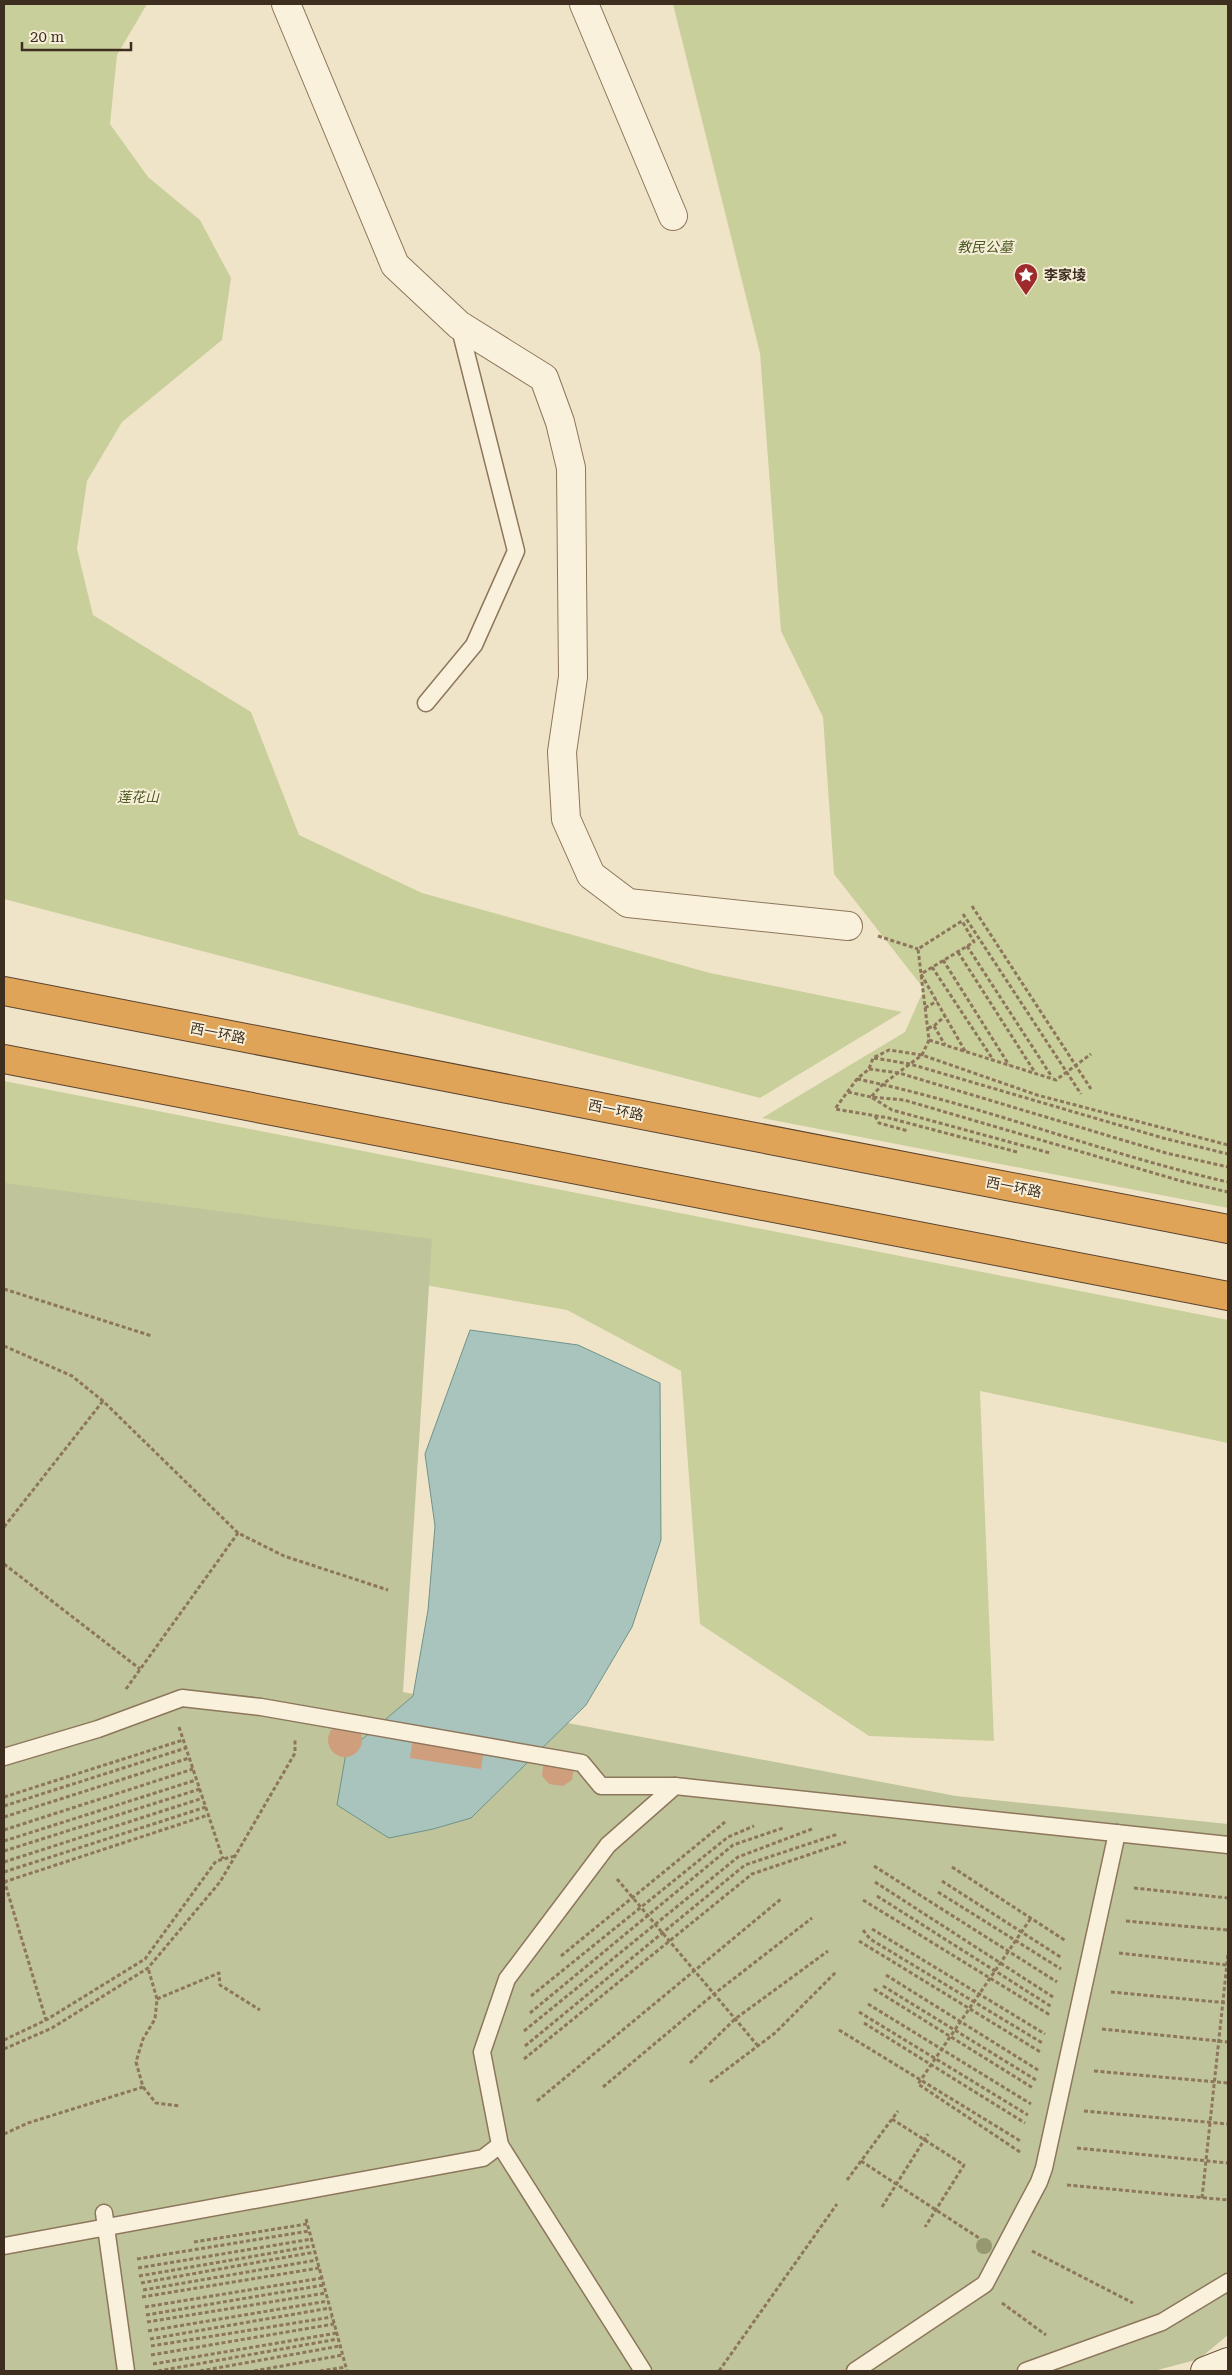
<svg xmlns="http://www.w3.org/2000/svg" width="1232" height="2375" font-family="'Roboto Serif','Noto Sans SC',serif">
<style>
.green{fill:#c9cf9b}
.cemetery{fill:#bfc49a}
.water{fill:#a9c4bc;stroke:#6f938a}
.building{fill:#cf9f7d}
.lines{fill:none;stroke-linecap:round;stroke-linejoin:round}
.lane-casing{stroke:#8d765c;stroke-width:19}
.street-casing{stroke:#8d765c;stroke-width:30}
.secondary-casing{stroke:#6f573f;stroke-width:30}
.highway-casing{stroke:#5b4430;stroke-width:30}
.path{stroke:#8d765c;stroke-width:3;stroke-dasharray:4 2.5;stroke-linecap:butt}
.lane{stroke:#faf1dc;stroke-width:16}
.street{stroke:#faf1dc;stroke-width:28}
.secondary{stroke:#faf1dc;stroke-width:28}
.highway{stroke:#e0a458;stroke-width:28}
.tree{fill:#96986f}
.labels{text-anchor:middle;stroke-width:4;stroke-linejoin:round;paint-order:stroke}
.park-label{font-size:14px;font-style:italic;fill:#4d5a26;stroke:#f7eed8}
.poi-label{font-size:14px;font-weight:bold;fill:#3d2e20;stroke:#f7eed8;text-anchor:start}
.street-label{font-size:14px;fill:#3d2e20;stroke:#f7eed8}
</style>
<rect width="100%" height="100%" fill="#f0e4c8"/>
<g class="green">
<path d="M4 4H147L117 55 110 124 148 177 200 220 231 278 222 340 122 422 87 481 77 549 93 615 251 712 299 835 422 893 710 973 902 1012 760 1098 4 899Z"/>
<path d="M673 4H1228V1208L762 1118 905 1032 924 989 834 874 823 717 781 631 760 353Z"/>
<path d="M4 1081 1228 1320V1443L980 1391 994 1741 869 1736 700 1624 681 1371 567 1310 4 1211Z"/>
</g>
<path class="cemetery" d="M4 1183 432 1239 403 1692 956 1796 1228 1824V2335L1199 2359 1154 2371H4Z"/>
<path class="water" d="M470 1330 578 1345 660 1383 661 1540 632 1627 586 1705 471 1818 433 1829 389 1838 337 1805 346 1753 413 1696 428 1610 435 1526 425 1454Z"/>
<g class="building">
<circle cx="345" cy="1740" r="17"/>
<path d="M414 1730 485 1741 481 1769 410 1758Z"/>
<path d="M544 1758 575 1762 572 1780 563 1786 549 1784 542 1776Z"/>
</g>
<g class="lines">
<g class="lane-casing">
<g id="lane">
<path d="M426 703 474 645 516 551 459 325"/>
<path d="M4 1757 98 1729 182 1698 261 1707 582 1763 601 1786H675"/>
<path d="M500 2145 643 2371"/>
<path d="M104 2213 126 2371"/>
<path d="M4 2246 483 2158 500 2145 482 2052 507 1979 608 1845 675 1786 1228 1845"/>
<path d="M855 2371 985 2284 1039 2182 1044 2168 1117 1833"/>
<path d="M1026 2371 1162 2322 1228 2282"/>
</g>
</g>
<g class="street-casing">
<g id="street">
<path d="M286 4 395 265 459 325 544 378 560 422 571 468 573 677 562 752 566 819 591 875 628 903 848 926"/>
<path d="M584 4 673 216"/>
</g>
</g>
<g class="secondary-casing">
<path id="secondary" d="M1205 2371 1228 2362"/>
</g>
<g class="highway-casing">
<g id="highway">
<path d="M4 991 1228 1229"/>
<path d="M4 1059 1228 1296"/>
</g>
</g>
<g class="path">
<path d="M972 906 1091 1089"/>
<path d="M963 914 1081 1094"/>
<path d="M878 936 918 949"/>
<path d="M967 946 1052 1077"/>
<path d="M958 952 1034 1071"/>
<path d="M943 960 1009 1065"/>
<path d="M932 967 992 1058"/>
<path d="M925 1008 937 1001"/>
<path d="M934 1026 945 1045"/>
<path d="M928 1028 934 1026 945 1016"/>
<path d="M929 1040 1056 1080 1091 1054"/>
<path d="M965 1051 921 974 974 942 962 921 918 949 929 1040 922 1055 883 1084 871 1097 892 1110 1050 1153"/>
<path d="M874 1058 910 1064 1163 1138 1228 1154"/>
<path d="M869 1069 899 1073 1166 1153 1228 1167"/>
<path d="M857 1079C983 1105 1103 1154 1228 1182"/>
<path d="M848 1092 871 1097 904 1100 1181 1181 1228 1192"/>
<path d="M875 1116 879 1123 908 1131"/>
<path d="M1017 1152 889 1118 835 1109 857 1079 869 1069 873 1058 889 1050 922 1055 1037 1095 1228 1145"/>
<path d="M4 1289 152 1336"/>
<path d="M4 1346 72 1376 103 1401 238 1533 284 1556 388 1590"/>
<path d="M4 1527 103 1401"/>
<path d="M4 1564 140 1669"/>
<path d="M126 1689 238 1533"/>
<path d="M179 1727 223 1859"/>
<path d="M4 1797 183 1740"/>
<path d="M4 1806 186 1748"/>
<path d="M4 1817 189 1758"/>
<path d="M4 1830 193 1769"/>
<path d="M4 1841 196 1780"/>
<path d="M4 1851 200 1789"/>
<path d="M4 1862 203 1798"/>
<path d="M874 1866 1057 1982"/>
<path d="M952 1867 1066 1941"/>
<path d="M4 1872 206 1807"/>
<path d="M617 1879 758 2046"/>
<path d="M4 1880 46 2020"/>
<path d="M942 1881 1062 1958"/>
<path d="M4 1882 208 1815"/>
<path d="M875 1882 1053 1997"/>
<path d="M1134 1888 1228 1898"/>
<path d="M938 1892 1061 1969"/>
<path d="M877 1896 1052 2007"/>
<path d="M863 1900 1050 2015"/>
<path d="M1126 1921 1228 1930"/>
<path d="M872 1929 1045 2034"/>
<path d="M863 1930 870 1939 1044 2044"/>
<path d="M859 1941 1042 2053"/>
<path d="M1119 1953 1227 1965"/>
<path d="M561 1956 725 1822"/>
<path d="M886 1975 1038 2070"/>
<path d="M883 1986 1036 2080"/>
<path d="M874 1989 1033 2088"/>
<path d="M1111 1992 1228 2003"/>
<path d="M531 1996 728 1837 754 1826"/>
<path d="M157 1999 219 1973 220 1985 260 2010"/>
<path d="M868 2004 1031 2104"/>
<path d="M859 2012 1028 2115"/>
<path d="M530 2013 733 1845 783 1828"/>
<path d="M864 2023 1025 2123"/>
<path d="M1102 2029 1228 2042"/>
<path d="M839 2030 1022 2142"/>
<path d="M524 2031 738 1857 812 1829"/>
<path d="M4 2040 46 2020 145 1959 216 1861 235 1856"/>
<path d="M525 2046 745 1865 838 1834"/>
<path d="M4 2049 52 2028 148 1968 220 1882 295 1753V1739"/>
<path d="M524 2059 752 1874 846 1842"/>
<path d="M690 2063 735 2019 828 1951"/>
<path d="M1094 2071 1228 2083"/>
<path d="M710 2082 775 2033 837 1971"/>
<path d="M143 2087 156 2103 180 2106"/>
<path d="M603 2087 714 1994 812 1918"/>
<path d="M537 2101 781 1899"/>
<path d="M1084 2111 1228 2124"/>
<path d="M892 2119 964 2165 925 2227"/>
<path d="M4 2134 28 2123 143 2087 136 2062 143 2039 155 2019 157 1999 148 1968"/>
<path d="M1077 2148 1228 2163"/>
<path d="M1020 2152 918 2084 1031 1918"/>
<path d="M861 2161 979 2238"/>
<path d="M847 2180 898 2111"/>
<path d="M1067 2185 1228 2200"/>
<path d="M1202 2198 1228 1954"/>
<path d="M882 2207 928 2134"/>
<path d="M306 2219 347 2371"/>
<path d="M194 2242 307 2224"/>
<path d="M1032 2251 1133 2303"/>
<path d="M137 2259 309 2231"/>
<path d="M138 2268 312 2239"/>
<path d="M139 2276 313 2246"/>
<path d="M141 2283 315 2252"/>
<path d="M143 2290 317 2260"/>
<path d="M142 2297 319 2268"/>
<path d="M1002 2303 1046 2335"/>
<path d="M145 2307 322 2278"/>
<path d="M146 2315 324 2285"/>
<path d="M147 2322 326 2293"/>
<path d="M148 2331 328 2301"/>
<path d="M150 2339 330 2308"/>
<path d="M151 2346 332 2317"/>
<path d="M151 2355 334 2324"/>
<path d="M153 2364 337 2333"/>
<path d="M158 2371 338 2339"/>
<path d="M200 2371 340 2346"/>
<path d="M254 2371 343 2355"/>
<path d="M320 2371 346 2367"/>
<path d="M719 2371 837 2204"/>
</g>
<use href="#lane" class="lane"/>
<use href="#street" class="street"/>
<use href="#secondary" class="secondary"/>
<use href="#highway" class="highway"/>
</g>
<circle class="tree" cx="984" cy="2246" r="8"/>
<defs>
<g id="sight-pin" transform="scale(1.25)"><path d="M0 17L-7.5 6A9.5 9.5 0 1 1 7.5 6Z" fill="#9e2a2b" stroke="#f7eed8"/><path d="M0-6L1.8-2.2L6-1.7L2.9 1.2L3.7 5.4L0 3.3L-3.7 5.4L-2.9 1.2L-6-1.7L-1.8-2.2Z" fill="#fff"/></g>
</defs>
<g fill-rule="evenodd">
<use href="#sight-pin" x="1026" y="275"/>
</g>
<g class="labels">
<g class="park-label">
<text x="985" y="252">教民公墓</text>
<text x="138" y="802">莲花山</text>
</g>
<g class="poi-label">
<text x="1044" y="280">李家堎</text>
</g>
<g class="street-label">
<text transform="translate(218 1033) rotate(11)" y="5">西一环路</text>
<text transform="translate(616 1110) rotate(11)" y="5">西一环路</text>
<text transform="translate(1014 1187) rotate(11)" y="5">西一环路</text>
</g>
</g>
<rect width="1232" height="2375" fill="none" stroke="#3d2e20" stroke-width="10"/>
<path d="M22 42v8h109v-8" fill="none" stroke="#3d2e20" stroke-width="2.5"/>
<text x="30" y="42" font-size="15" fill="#3d2e20" stroke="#f7eed8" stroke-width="4" paint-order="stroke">20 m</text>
</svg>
